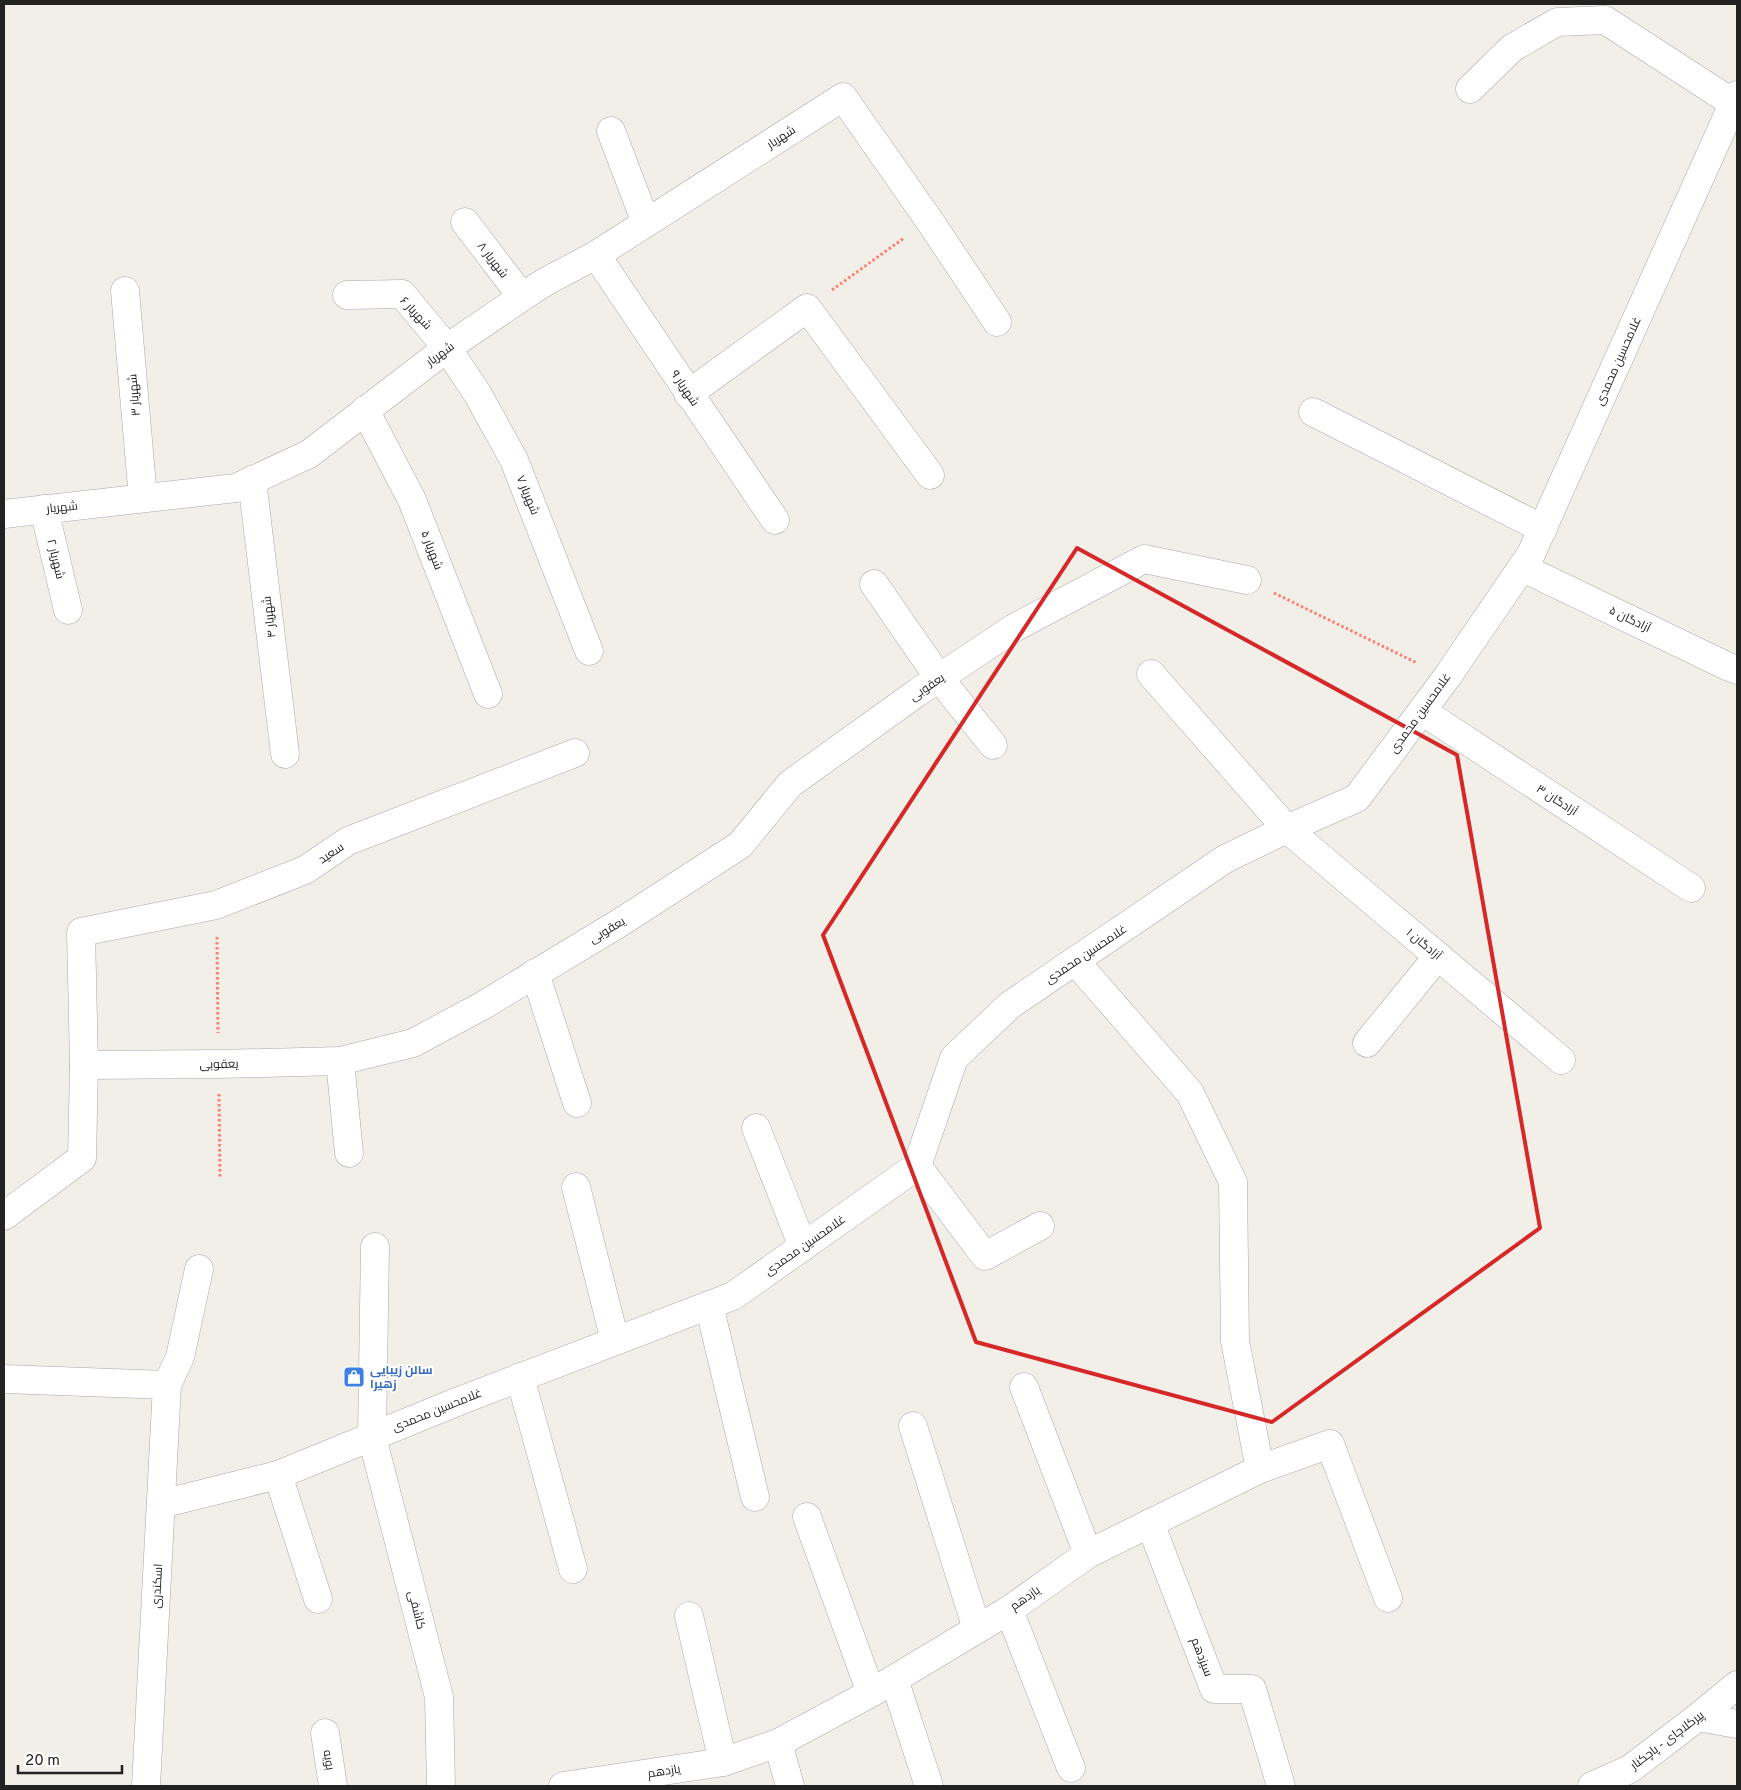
<svg xmlns="http://www.w3.org/2000/svg" width="1741" height="1790" font-family="Overpass,Cairo,sans-serif">
<style>
.lines{fill:none;stroke-linecap:round;stroke-linejoin:round}
.minor-casing{stroke:#a9a9a9;stroke-width:29}
.path{stroke:#fa8072;stroke-width:3;stroke-dasharray:2.5 2.5;stroke-linecap:butt}
.minor{stroke:#fff;stroke-width:28}
.marked{fill:none;stroke:#d62828;stroke-width:4;stroke-linejoin:round}
.labels{text-anchor:middle;stroke-width:4;stroke-linejoin:round;paint-order:stroke}
.street-label{font-size:12px;fill:#222;stroke:#fff}
.shop-label{font-size:12px;font-weight:bold;fill:#366cbe;stroke:#fff;text-anchor:start}
</style>
<rect width="100%" height="100%" fill="#f2efe9"/>
<g class="lines">
<g class="minor-casing">
<g id="minor">
<path d="M1470 89 1512 48 1557 22 1605 20 1733 103"/>
<path d="M611 131 646 223"/>
<path d="M465 222 522 297"/>
<path d="M596 255 775 520"/>
<path d="M125 291 143 498"/>
<path d="M347 295 402 294 447 348 477 393 514 460 589 651"/>
<path d="M688 394 807 308 930 475"/>
<path d="M365 410 412 500 488 694"/>
<path d="M1313 412 1543 529"/>
<path d="M252 480 285 754"/>
<path d="M44 509 68 610"/>
<path d="M4 514 236 488 309 454 447 348 522 297 545 282 596 255 843 97 929 220 997 322"/>
<path d="M1523 568 1729 667 1737 670"/>
<path d="M874 584 939 678 993 745"/>
<path d="M1151 674 1287 829 1561 1060"/>
<path d="M1422 711 1691 888"/>
<path d="M1075 961 1190 1093 1233 1182 1235 1341 1260 1469"/>
<path d="M535 973 577 1103"/>
<path d="M1367 1043 1438 956"/>
<path d="M340 1061 349 1153"/>
<path d="M84 1065 219 1064 340 1061 413 1043 482 1006 621 922 740 845 790 784 918 692 1014 628 1144 559 1247 580"/>
<path d="M756 1128 803 1247"/>
<path d="M917 1166 985 1256 1040 1226"/>
<path d="M576 1187 615 1341"/>
<path d="M4 1216 82 1158 84 1065 81 932 216 905 305 870 348 841 575 753"/>
<path d="M375 1247 372 1437 439 1697 441 1786"/>
<path d="M709 1305 755 1497"/>
<path d="M520 1377 573 1569"/>
<path d="M4 1379 167 1385"/>
<path d="M1024 1387 1088 1554"/>
<path d="M913 1426 977 1629"/>
<path d="M278 1475 318 1599"/>
<path d="M161 1504 278 1475 459 1401 733 1296 917 1166 954 1058 1010 1005 1225 859 1287 829 1357 798 1447 677 1531 554 1737 95"/>
<path d="M807 1517 871 1693"/>
<path d="M1150 1523 1214 1689H1252L1281 1786"/>
<path d="M1009 1610 1071 1768"/>
<path d="M689 1616 723 1762"/>
<path d="M894 1679 929 1786"/>
<path d="M1698 1717 1737 1724"/>
<path d="M325 1733 333 1786"/>
<path d="M778 1743 790 1786"/>
<path d="M146 1786 167 1385 180 1357 199 1269"/>
<path d="M563 1786 723 1762 778 1743 871 1693 1009 1610 1088 1554 1260 1469 1330 1444 1388 1598"/>
<path d="M1592 1786 1630 1769 1698 1717 1737 1685"/>
</g>
</g>
<g class="path">
<path d="M832 290 904 238"/>
<path d="M1274 593 1417 663"/>
<path d="M217 937 218 1033"/>
<path d="M219 1094 220 1179"/>
</g>
<use href="#minor" class="minor"/>
</g>
<path class="marked" d="M1077 548 1457 755 1540 1228 1272 1422 976 1342 823 935Z"/>
<defs>
<g id="shop-square" transform="scale(1.125)"><rect x="-9" y="-9" width="18" height="18" rx="4" fill="#3f7fe0" stroke="#fff"/><path d="M-5-2.5h2.3a2.7 3.5 0 0 1 5.4 0H5L5.5 6h-11ZM-1.5-2.5h3a1.5 2.3 0 0 0-3 0Z" fill="#fff"/></g>
</defs>
<g fill-rule="evenodd">
<use href="#shop-square" x="354" y="1377"/>
</g>
<g class="labels">
<g class="street-label">
<text transform="translate(781 137) rotate(-33)" y="4">شهریار</text>
<text transform="translate(493 260) rotate(52)" y="4">شهریار ۸</text>
<text transform="translate(416 313) rotate(47)" y="4">شهریار ۶</text>
<text transform="translate(440 354) rotate(-36)" y="4">شهریار</text>
<text transform="translate(1618 361) rotate(-66)" y="4">غلامحسین محمدی</text>
<text transform="translate(685 388) rotate(56)" y="4">شهریار ۹</text>
<text transform="translate(134 395) rotate(-95)" y="4">شهریار ۳</text>
<text transform="translate(528 495) rotate(68)" y="4">شهریار ۷</text>
<text transform="translate(62 507) rotate(-6)" y="4">شهریار</text>
<text transform="translate(432 550) rotate(69)" y="4">شهریار ۵</text>
<text transform="translate(56 559) rotate(76)" y="4">شهریار ۲</text>
<text transform="translate(269 617) rotate(-97)" y="4">شهریار ۴</text>
<text transform="translate(1630 619) rotate(26)" y="4">آزادگان ۵</text>
<text transform="translate(927 687) rotate(-34)" y="4">یعقوبی</text>
<text transform="translate(1420 713) rotate(-54)" y="4">غلامحسین محمدی</text>
<text transform="translate(1557 800) rotate(33)" y="4">آزادگان ۳</text>
<text transform="translate(331 853) rotate(-34)" y="4">سعید</text>
<text transform="translate(607 930) rotate(-31)" y="4">یعقوبی</text>
<text transform="translate(1424 944) rotate(40)" y="4">آزادگان ۱</text>
<text transform="translate(1086 954) rotate(-34)" y="4">غلامحسین محمدی</text>
<text transform="translate(219 1064) rotate(-1)" y="4">یعقوبی</text>
<text transform="translate(805 1245) rotate(-35)" y="4">غلامحسین محمدی</text>
<text transform="translate(437 1410) rotate(-22)" y="4">غلامحسین محمدی</text>
<text transform="translate(157 1586) rotate(-87)" y="4">اسکندری</text>
<text transform="translate(1025 1598) rotate(-35)" y="4">یازدهم</text>
<text transform="translate(417 1610) rotate(76)" y="4">کاشفی</text>
<text transform="translate(1202 1657) rotate(69)" y="4">سیزدهم</text>
<text transform="translate(1667 1740) rotate(-37)" y="4">پیرکلاچای - پاچکنار</text>
<text transform="translate(329 1760) rotate(81)" y="4">بویه</text>
<text transform="translate(664 1771) rotate(-9)" y="4">یازدهم</text>
</g>
<g class="shop-label">
<text x="370" y="1374">سالن زیبایی<tspan x="370" dy="14">زهیرا</tspan></text>
</g>
</g>
<rect width="1741" height="1790" fill="none" stroke="#222222" stroke-width="10"/>
<path d="M18 1765v8h104v-8" fill="none" stroke="#222222" stroke-width="2.5"/>
<text x="25" y="1765" font-size="15" fill="#222222" stroke="#ffffff" stroke-width="4" paint-order="stroke">20 m</text>
</svg>
